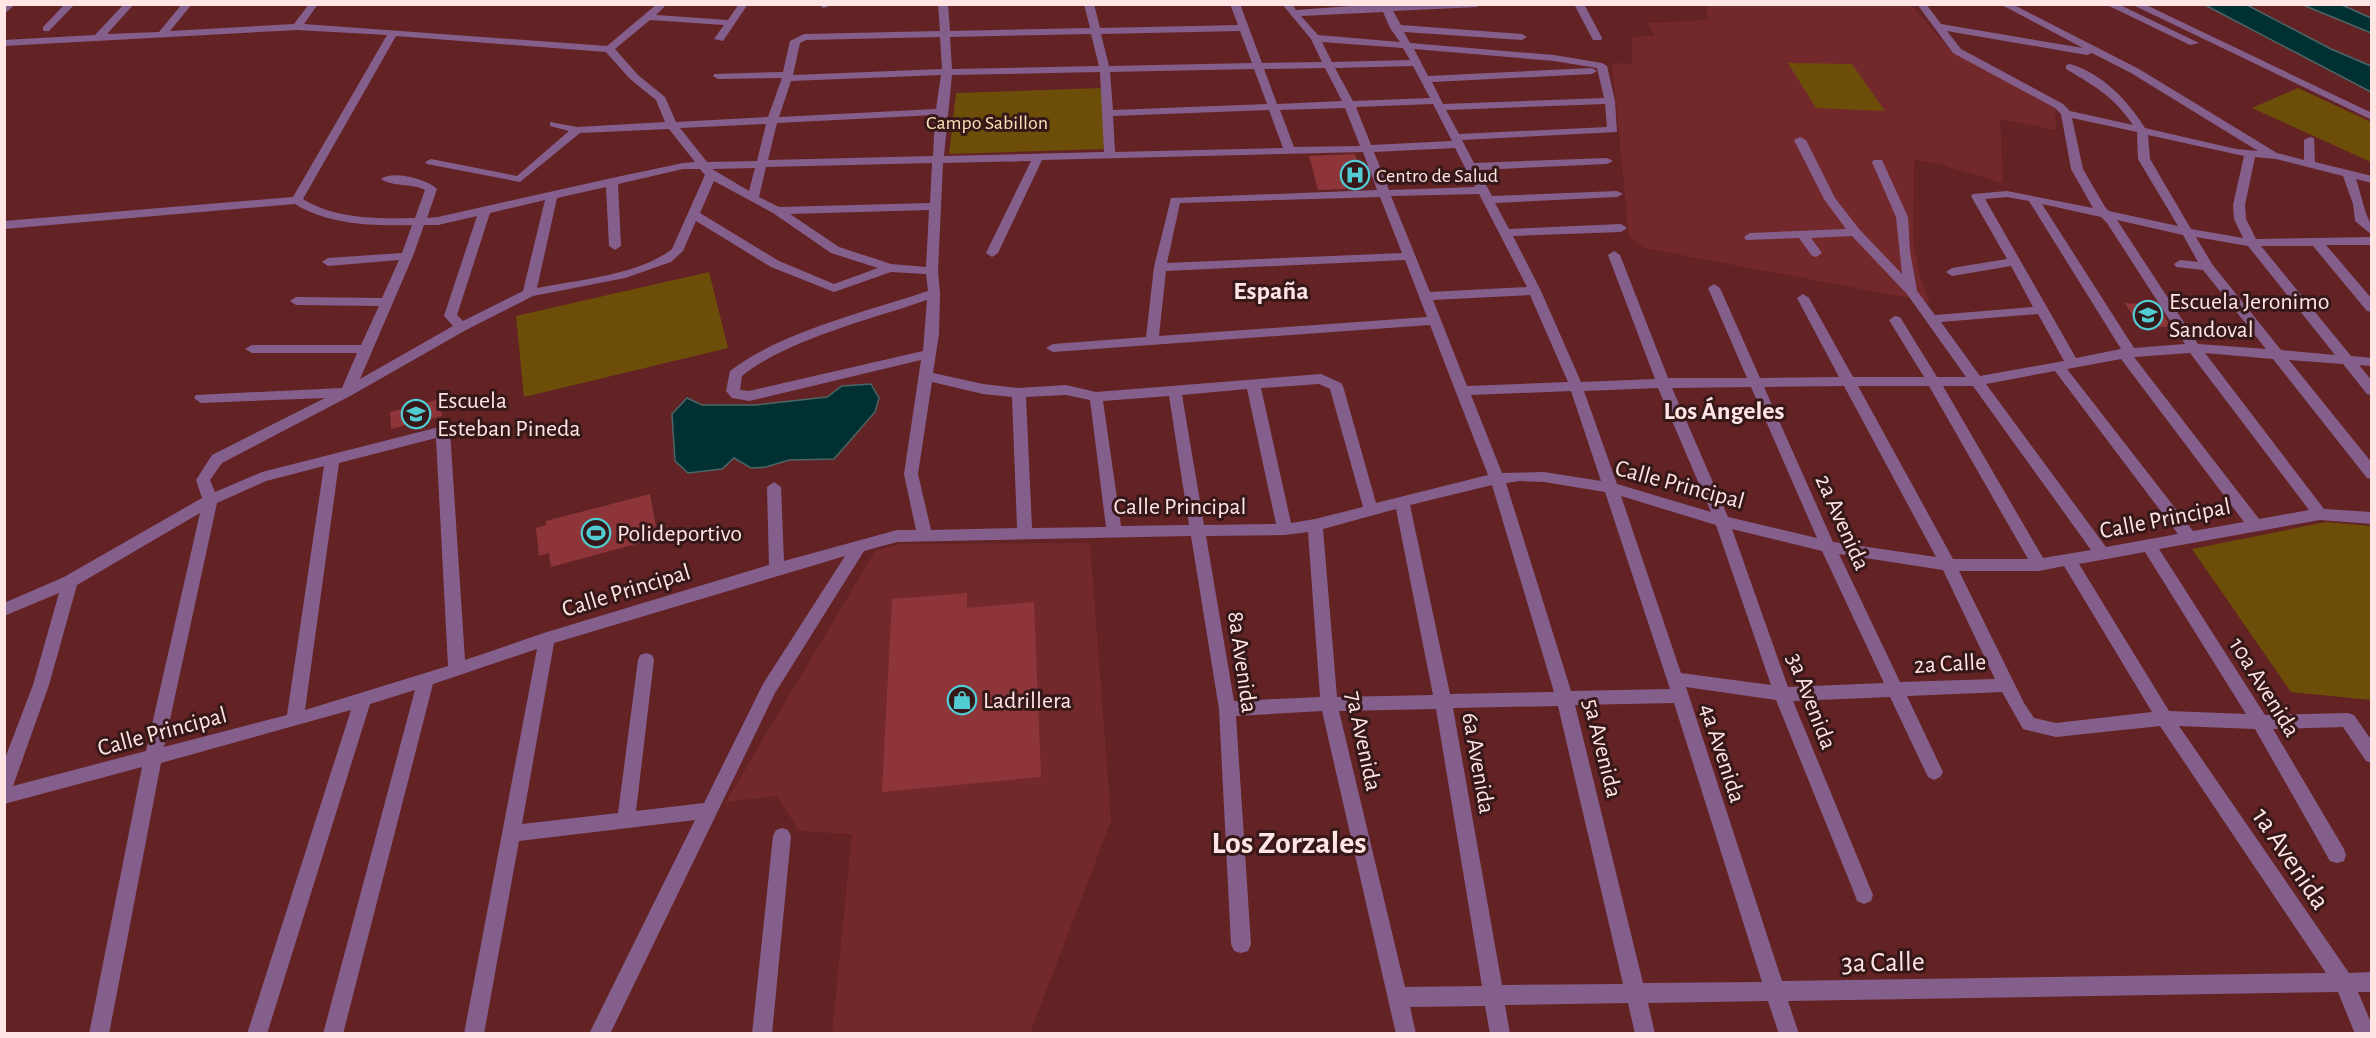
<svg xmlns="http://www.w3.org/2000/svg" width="2376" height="1038" font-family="'Alegreya Sans',sans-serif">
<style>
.built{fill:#73292c}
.green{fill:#6c4e09}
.water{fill:#003032;stroke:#4c6667;stroke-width:1.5}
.building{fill:#8d3538}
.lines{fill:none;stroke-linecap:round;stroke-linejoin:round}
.minor{fill:#855f8c;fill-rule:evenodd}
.labels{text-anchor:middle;stroke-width:6;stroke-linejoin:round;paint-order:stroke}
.far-park-label{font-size:20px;fill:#f9e1b8;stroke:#361818}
.far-poi-label{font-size:20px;fill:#ffe5e4;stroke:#361818;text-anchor:start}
.poi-label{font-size:24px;fill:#ffe5e4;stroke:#361818;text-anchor:start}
.street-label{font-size:24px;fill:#ffe5e4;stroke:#361818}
.neighbourhood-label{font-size:26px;font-weight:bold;fill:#ffe5e4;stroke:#361818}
.near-street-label{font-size:28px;fill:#ffe5e4;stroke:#361818}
.near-neighbourhood-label{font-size:32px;font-weight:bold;fill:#ffe5e4;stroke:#361818}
</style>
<rect width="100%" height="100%" fill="#632325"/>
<g class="built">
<path d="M1706 5H1911L1952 52 2055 108 2056 130 2000 119 2003 183 1939 164 1914 160 1913 241 1920 277 1930 302 1644 248 1629 236 1612 63 1632 64V37L1655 36 1647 23 1709 20Z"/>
<path d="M1090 543 1111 821 1030 1033H832L852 834 799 831 777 796 726 802 875 551 901 544Z"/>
</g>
<g class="green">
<path d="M1788 63 1852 64 1885 111 1816 108Z"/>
<path d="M1102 88 1104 149 949 154 956 93Z"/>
<path d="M2298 88 2371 122V162L2252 108Z"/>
<path d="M709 272 728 348 524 397 516 316Z"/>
<path d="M2326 522 2371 526V700L2291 692 2192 549Z"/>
</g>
<g class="water">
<path d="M2205 5H2247L2331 49 2371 66V92Z"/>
<path d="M2303 5H2342L2371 18V33Z"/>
<path d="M871 384 879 398 875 412 834 459 789 460 766 467 751 468 734 458 722 469 688 473 675 461 672 414 687 398 702 405H756L827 397 842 386Z"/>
</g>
<g class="building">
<path d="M1355 154 1363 179 1343 180 1346 189 1318 190 1309 156Z"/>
<path d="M2125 303 2157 305 2171 327 2139 326Z"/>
<path d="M440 399 442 416 391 429 390 412Z"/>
<path d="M650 494 658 538 551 567 549 553 539 556 536 528 546 525V521Z"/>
<path d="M967 593V608L1034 602 1041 777 882 792 892 599Z"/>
</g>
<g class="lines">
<g class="minor">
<path d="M6 4H16L4 14Z"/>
<path d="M65 4H75L49 31H43V27Z"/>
<path d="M124 4H134L107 34 159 32 182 4H192L170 31 294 24 309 4H318L304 24 607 46 657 4H667L656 15 728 20 739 4H748L723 41 714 39 724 25 650 20 615 49 638 75 665 97 676 122 768 117 782 78 718 79 713 76 714 74 783 72 790 41 804 34 940 31 938 4H948L950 31 1090 28 1084 4H1094L1100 28 1238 25 1230 4H1240L1262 63 1322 62 1311 39 1282 4H1292L1296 10 1379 4H1481L1477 7 1393 11 1401 25 1522 34 1527 37 1522 40 1404 32 1410 43 1554 55 1602 63 1607 66 1615 101 1617 132 1462 140 1474 163 1607 158 1613 161 1607 164 1478 170 1492 196 1617 191 1623 194 1617 197 1495 203 1509 229 1621 224 1627 228 1621 232 1513 236 1541 291 1581 382 1655 379 1608 255 1614 251 1620 255 1668 378H1747L1708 288 1714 284 1720 288 1760 378 1839 377 1797 298 1803 294 1809 298 1853 377H1924L1889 320 1895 316 1900 317 1937 377H1966L1907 294 1852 236 1811 238 1822 253 1816 257 1812 256 1799 238 1746 240 1744 237 1750 233 1846 229 1824 199 1794 140 1800 137 1806 140 1835 198 1859 229 1902 274 1896 217 1872 162 1874 160H1882L1908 217 1910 251 1917 291 1935 315 2033 307 2011 266 1952 276 1946 272 1952 268 2007 259 1971 196 1973 194 2007 191 2093 208 2071 169 2061 114 2055 108 1953 53 1917 4H1926L1941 24 2083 48 2000 4H2012L2139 69 2277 153 2304 160V140L2310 137 2314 138 2315 162 2372 176V183L2356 179C2360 190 2366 219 2372 225V235L2355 221 2353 204 2343 176 2276 159 2255 157 2245 205 2246 219 2256 239 2372 237V245H2326L2372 299V312L2367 311 2313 246H2261L2351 356 2372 358V366L2359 365 2372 381V395L2367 394 2343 364 2289 360 2372 463V479L2367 478 2273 359 2205 353 2324 509 2372 512V524L2320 520 2159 549 2265 715 2348 713 2354 715 2372 741V763L2366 761 2343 727 2273 729 2344 849 2346 855 2344 861 2337 863 2330 861 2255 729 2179 726 2349 973 2372 972V992H2358L2372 1025V1034H2355L2338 992 1788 1001 1799 1034H1779L1768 1001 1648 1003 1655 1034H1635L1628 1003 1505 1005 1510 1034H1490L1485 1006 1410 1007 1416 1034H1396L1322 711 1236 716 1251 944 1248 951 1241 953 1234 951 1231 944 1219 709 1191 536 897 542 864 551 775 693 610 1034H589L695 820 519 841 484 1034H464L537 649 433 684 343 1034H323L415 690 370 704 267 1034H247L351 710 161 763 109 1034H89L142 767 4 804V761L33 685 59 593 4 616V603L64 577 202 498 196 480 212 455 325 398 201 403 194 398 196 395 342 388 357 353H252L245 349 252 345H361L379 306 296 305 290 301 296 297 382 298 399 260 328 266 322 262 328 258 402 253 412 225C374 226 328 225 295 204L4 229V221L293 197 387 35 297 30 4 46V40L95 35ZM1383 12 1390 28 1400 42 1318 35 1301 16ZM1240 31 1252 63 1109 66 1101 34ZM1947 31 2087 55 2092 53 2131 73 2258 151 2236 149 2145 128C2127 100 2103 74 2070 64L2066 65V69C2095 86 2114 97 2133 125L2070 111 2063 104 1961 49ZM1091 34 1099 66 952 69 950 37ZM396 36 606 52 630 79 656 100 665 122 577 127 550 122V126L569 131 517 176 431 159 425 162 427 164 520 182 580 133 669 129 695 162 683 163 612 178 438 217 427 218 437 189C427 179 392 170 381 179 392 187 412 183 425 190L415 218C378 219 335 219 303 199ZM940 37 942 69 793 75 800 43 806 40ZM1322 42 1403 48 1410 60 1332 62ZM1414 49 1554 61 1597 68 1604 98 1443 104 1432 82 1592 74 1597 71 1592 68 1428 76ZM1413 66 1430 98 1353 101 1335 68ZM1325 68 1342 101 1277 104 1264 69ZM1254 69 1267 104 1113 110 1110 72ZM1100 72 1104 152 944 156 952 75ZM941 75 936 109 779 117 791 81ZM1433 104 1452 141 1371 145 1356 107ZM1605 104 1607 127 1459 134 1446 110ZM1345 108 1360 146 1294 147 1280 110ZM1269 110 1283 148 1115 152 1113 116ZM935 115 933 156 768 160 777 123ZM2072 118 2137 132 2138 159 2178 226 2109 211 2105 207 2083 169ZM766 124 757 161 707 162 680 128ZM2148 135 2244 156 2233 205 2234 219 2243 238 2191 229 2150 159ZM1455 148 1475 187 1389 190 1374 152ZM1363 152 1377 190 1171 198 1154 267 1146 337 1053 344 1046 348 1053 352 1430 325 1488 475 1376 503 1343 386 1341 383 1321 374 1096 392 1066 385 1019 388 983 384 933 373 939 334 940 293 938 271 943 163 1031 161 986 253 992 257 998 253 1042 160ZM932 163 930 203 779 207 759 197 766 167ZM755 168 749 191 712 169ZM683 169H700L705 175 672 249C639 275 577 280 537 288L557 198 606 187 609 246 615 250 621 246 618 184ZM714 181 773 213 831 253 878 268 834 284 779 261 700 213ZM1479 194 1527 287 1430 292 1391 196ZM1380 197 1402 253 1167 263 1180 203ZM2007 197 2029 201 2121 349 2076 358 1985 199ZM545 200 523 291 463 321 457 315 490 213ZM2042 204 2101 217 2107 223 2185 344 2134 348ZM929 210 926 267 891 264 839 247 790 214ZM477 216 444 316 453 326 360 379 413 256 424 225H438ZM2117 220 2183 235 2198 262 2180 260 2174 264 2176 267 2203 270 2266 349 2198 344ZM696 221 771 267 834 292 891 272 926 274 928 291C868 311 778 333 730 371L726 391 732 398 749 401 921 360 904 474 916 530H897L784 561 781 487 774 482 767 487 769 565 547 632 465 660 450 431 448 428 443 426 262 472 215 492 210 480 222 463 352 395 466 330 533 296 625 278 671 262 683 251ZM2196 237 2248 246 2335 355 2281 350 2212 264ZM1405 260 1427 317 1159 336 1166 271ZM1530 295 1568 382 1467 386 1433 300ZM927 300 923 351 749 391 740 390 742 376C786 340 872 319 927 300ZM2038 314 2064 361 1980 376 1941 322ZM2190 353 2309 510 2259 519 2134 357ZM2121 359 2244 522 2193 531 2067 369ZM2055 371 2178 534 2106 547 1986 384ZM932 382 983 394 1012 397 1017 528 931 530 918 474ZM1319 384 1330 389 1363 507 1315 519 1291 523 1261 388ZM1844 386 1936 557 1833 542 1764 387ZM1858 386H1929L2028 559H1953ZM1943 386H1973L2091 550 2043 558ZM1751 387 1817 538 1728 517 1672 388ZM1658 388 1711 512 1617 484 1584 391ZM1247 389 1276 524 1204 525 1182 395ZM1571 391 1601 481 1544 472 1502 473 1471 395ZM1066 395 1090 400 1106 527 1032 528 1026 397ZM1169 396 1189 525 1121 526 1103 401ZM436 438 448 666 305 710 339 463ZM324 466 287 715 164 747 217 503 266 481ZM1520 481 1544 482 1605 492 1670 689 1571 691 1506 483ZM1492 485 1554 692 1450 694 1410 505ZM1621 496 1716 525 1771 685 1681 673ZM1396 509 1433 695 1337 697 1323 529ZM200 513 146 751 13 786 49 685 77 585ZM1732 529 1822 551 1884 683 1788 687ZM1308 532 1320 697 1234 701 1206 536 1285 535ZM2145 552 2246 714 2169 711 2079 564ZM1839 554 1943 570 1995 679 1900 682ZM845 556 763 684 704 803 636 811 654 660 652 655 646 653 640 655 638 660 618 813 522 824 554 643ZM2064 566 2152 712 2056 723 2034 718 2024 703 1959 571H2039ZM1686 687 1776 700 1855 895 1857 901 1864 904 1871 901 1873 895 1793 701 1890 697 1928 777 1934 780 1940 777 1943 772 1907 696 2002 692 2023 729 2056 737 2160 726 2326 973 1782 981ZM1674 703 1762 982 1643 983 1575 705ZM1558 706 1623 984 1502 985 1453 708ZM1436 709 1482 986 1405 987 1339 711Z"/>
<path d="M819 4H836L823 8Z"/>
<path d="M1574 4H1584L1602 38 1601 40H1593Z"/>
<path d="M2105 4H2118L2199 43 2190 45Z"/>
<path d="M2131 4H2144L2372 113V120Z"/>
<path d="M782 828 788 830 791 836 772 1034H752L773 836 776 830Z"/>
</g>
</g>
<defs>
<g id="hospital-ring" transform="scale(1.5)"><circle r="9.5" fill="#361818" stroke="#51ccd3" stroke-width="1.5"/><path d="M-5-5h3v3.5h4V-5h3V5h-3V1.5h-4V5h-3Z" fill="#51ccd3"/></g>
<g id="school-ring" transform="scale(1.5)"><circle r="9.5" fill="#361818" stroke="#51ccd3" stroke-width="1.5"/><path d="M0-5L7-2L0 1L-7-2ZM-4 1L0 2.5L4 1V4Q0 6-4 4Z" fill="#51ccd3"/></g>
<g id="stadium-ring" transform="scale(1.5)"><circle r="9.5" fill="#361818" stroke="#51ccd3" stroke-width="1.5"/><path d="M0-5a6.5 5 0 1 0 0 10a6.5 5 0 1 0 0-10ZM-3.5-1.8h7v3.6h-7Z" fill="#51ccd3"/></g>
<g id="shop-ring" transform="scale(1.5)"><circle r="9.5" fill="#361818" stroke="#51ccd3" stroke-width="1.5"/><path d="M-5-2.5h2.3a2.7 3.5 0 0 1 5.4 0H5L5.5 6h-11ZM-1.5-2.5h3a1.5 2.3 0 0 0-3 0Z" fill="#51ccd3"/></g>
</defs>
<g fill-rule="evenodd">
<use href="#hospital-ring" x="1355" y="175"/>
<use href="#school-ring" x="2148" y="315"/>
<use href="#school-ring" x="416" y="414"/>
<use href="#stadium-ring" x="596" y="533"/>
<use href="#shop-ring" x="962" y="700"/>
</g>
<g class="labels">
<g class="far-park-label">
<text x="987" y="129">Campo Sabillon</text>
</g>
<g class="far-poi-label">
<text x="1376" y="182">Centro de Salud</text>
</g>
<g class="poi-label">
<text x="2169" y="309">Escuela Jeronimo<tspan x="2169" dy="28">Sandoval</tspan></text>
<text x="437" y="408">Escuela<tspan x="437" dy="28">Esteban Pineda</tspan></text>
<text x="617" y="541">Polideportivo</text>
<text x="983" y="708">Ladrillera</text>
</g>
<g class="street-label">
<text transform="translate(1680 484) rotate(15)" y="8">Calle Principal</text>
<text x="1180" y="514">Calle Principal</text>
<text transform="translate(2165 518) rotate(-11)" y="8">Calle Principal</text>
<text transform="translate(1843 522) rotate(66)" y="8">2a Avenida</text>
<text transform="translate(626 590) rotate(-17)" y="8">Calle Principal</text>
<text transform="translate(1243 662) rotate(82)" y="8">8a Avenida</text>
<text transform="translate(1950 663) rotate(-3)" y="8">2a Calle</text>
<text transform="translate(2265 687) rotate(58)" y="8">10a Avenida</text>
<text transform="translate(1812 701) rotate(69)" y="8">3a Avenida</text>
<text transform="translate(162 731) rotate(-15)" y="8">Calle Principal</text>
<text transform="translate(1364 741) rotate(78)" y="8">7a Avenida</text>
<text transform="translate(1603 748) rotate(76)" y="8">5a Avenida</text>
<text transform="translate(1723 753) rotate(72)" y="8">4a Avenida</text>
<text transform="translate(1479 763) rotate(80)" y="8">6a Avenida</text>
</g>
<g class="neighbourhood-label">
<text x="1271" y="299">España</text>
<text x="1724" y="419">Los Ángeles</text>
</g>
<g class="near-street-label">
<text transform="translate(2292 858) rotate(56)" y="10">1a Avenida</text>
<text transform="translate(1883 961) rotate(-1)" y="10">3a Calle</text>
</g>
<g class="near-neighbourhood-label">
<text x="1289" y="853">Los Zorzales</text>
</g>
</g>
<rect width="2376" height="1038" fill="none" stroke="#ffe5e4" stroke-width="12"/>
</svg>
